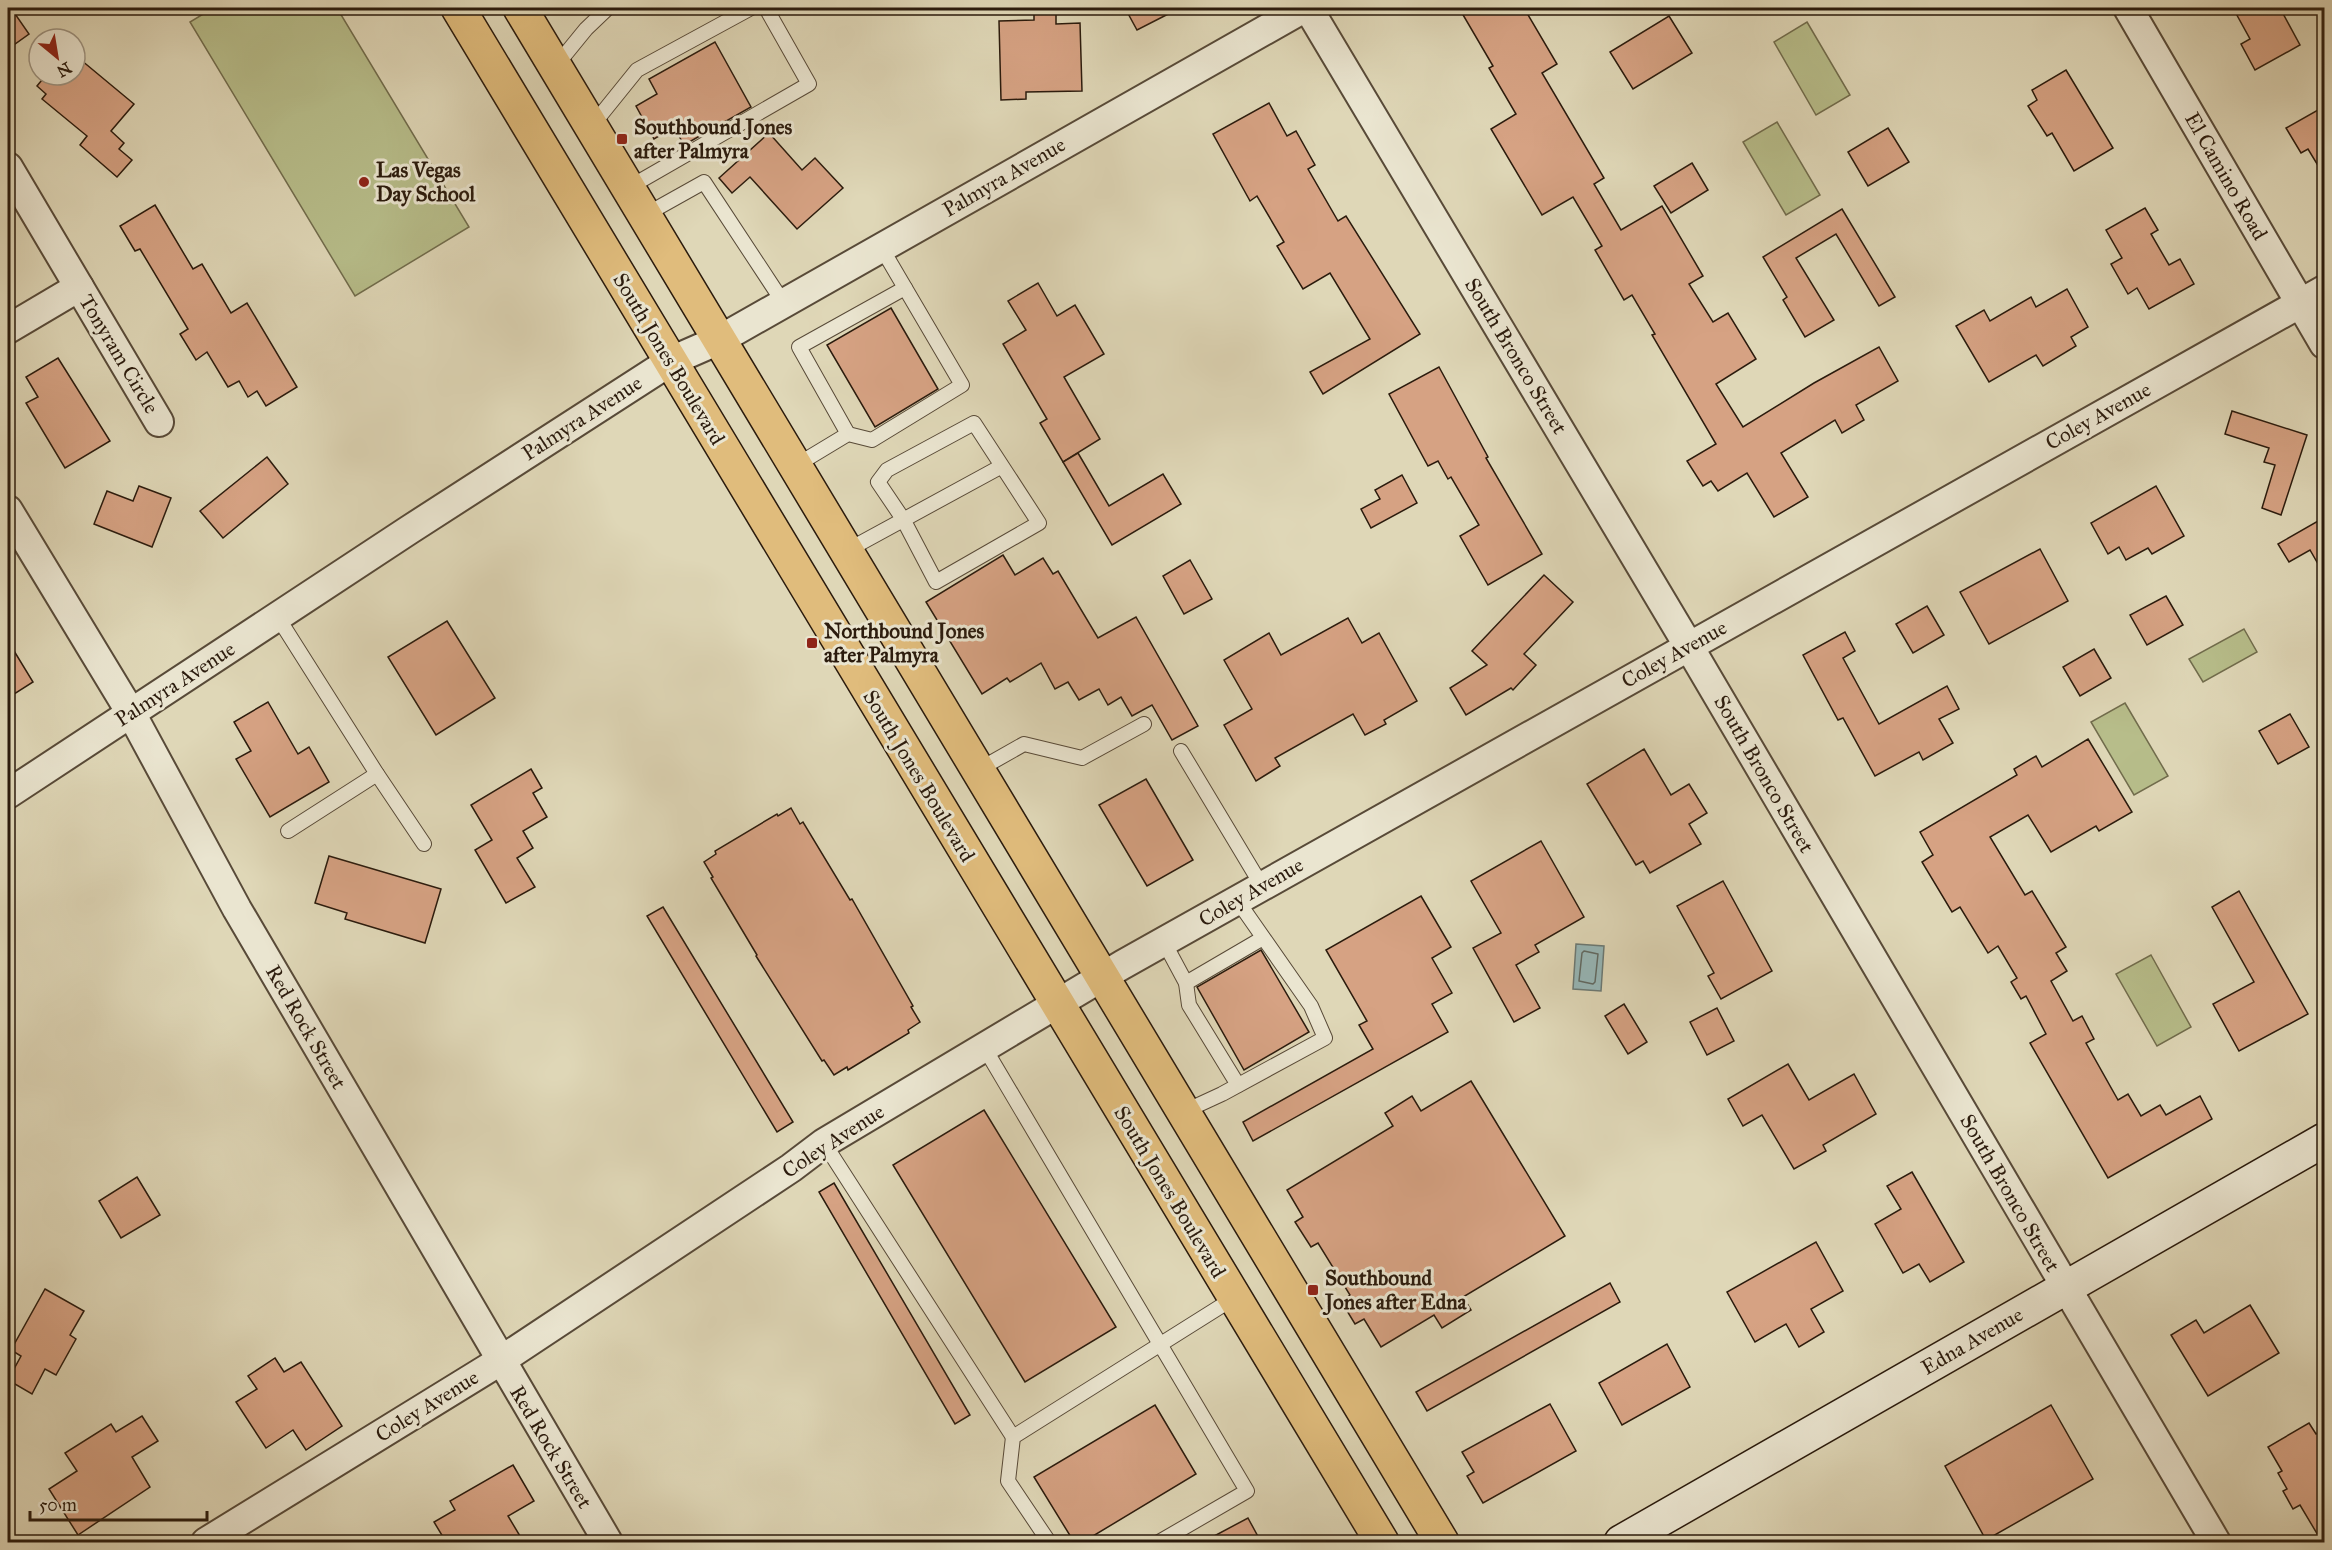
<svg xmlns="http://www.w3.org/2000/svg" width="2332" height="1550" font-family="'IM FELL Great Primer',serif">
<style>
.green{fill:#b7bd8a;stroke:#716c4c;stroke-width:1.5}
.water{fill:#96b7b8;stroke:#6b7974;stroke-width:1.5}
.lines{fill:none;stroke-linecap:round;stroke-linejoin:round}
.shore{stroke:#606962;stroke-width:1.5}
.building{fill:#d6a283;stroke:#2b1b0d;stroke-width:1.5}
.lane-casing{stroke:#584a38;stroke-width:16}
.street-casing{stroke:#584a38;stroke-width:32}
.secondary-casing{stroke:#2b1b0d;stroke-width:36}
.primary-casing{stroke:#2b1b0d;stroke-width:36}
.lane{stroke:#eae5d0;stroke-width:14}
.street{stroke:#eae5d0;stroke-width:28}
.secondary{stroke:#eae5d0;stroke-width:33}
.primary{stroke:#e0bc7c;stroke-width:33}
.poi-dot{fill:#8f2418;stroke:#eae5d0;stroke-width:2}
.labels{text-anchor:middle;stroke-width:6;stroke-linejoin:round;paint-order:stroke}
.poi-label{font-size:21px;font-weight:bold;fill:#2b1b0d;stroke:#eae5d0;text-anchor:start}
.street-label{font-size:21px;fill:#2b1b0d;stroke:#eae5d0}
</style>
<rect width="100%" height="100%" fill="#dfd7b7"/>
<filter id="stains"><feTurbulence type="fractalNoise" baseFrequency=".00333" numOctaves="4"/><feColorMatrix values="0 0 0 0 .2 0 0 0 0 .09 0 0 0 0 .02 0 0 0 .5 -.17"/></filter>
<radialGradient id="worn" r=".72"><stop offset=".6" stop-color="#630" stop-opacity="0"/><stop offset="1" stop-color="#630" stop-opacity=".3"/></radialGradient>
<g class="green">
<path d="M213 8H337L469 227 355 296 190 22Z"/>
<path d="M1807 22 1850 95 1816 115 1774 42Z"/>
<path d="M1777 122 1820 195 1786 215 1743 142Z"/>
<path d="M2244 629 2257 652 2203 682 2189 659Z"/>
<path d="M2125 703 2168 776 2134 795 2091 722Z"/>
<path d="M2151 955 2191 1027 2157 1046 2116 974Z"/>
</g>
<path class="water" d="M1576 944 1604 946 1601 991 1573 989Z"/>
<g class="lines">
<path class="shore" d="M1584 951 1598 954 1595 982 1593 984 1579 981 1582 953Z"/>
</g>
<g class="building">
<path d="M8 8H11L29 34 8 49Z"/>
<path d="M1034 8H1056V24L1080 23 1082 91 1026 92V99L1001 100 999 21 1034 20Z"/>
<path d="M1125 8H1180L1137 30Z"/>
<path d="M1459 8H1524L1557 64 1542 73 1604 178 1594 184 1621 230 1662 206 1703 276 1689 284 1713 322 1728 313 1756 359 1716 384 1743 427 1814 383 1879 347 1898 381 1856 405 1864 420 1842 433 1835 420 1781 453 1808 497 1774 517 1747 473 1718 491 1711 481 1703 486 1687 461 1716 444 1652 335 1655 334 1632 295 1624 300 1595 250 1602 246 1573 197 1542 215 1491 129 1516 114 1489 68 1493 66Z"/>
<path d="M2233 8H2280L2300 45 2255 70 2241 44 2250 39Z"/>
<path d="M1669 16 1692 53 1633 89 1610 52Z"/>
<path d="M715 42 751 107 684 145 674 127 654 139 636 106 657 94 649 79Z"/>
<path d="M75 55 134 104 111 131 124 143 119 149 132 160 117 177 80 145 87 136 42 99 46 94 37 86 46 75H75Z"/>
<path d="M2066 70 2113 148 2074 171 2052 133 2047 136 2028 106 2037 100 2032 90Z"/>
<path d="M1269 103 1287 136 1296 131 1315 165 1308 169 1338 221 1346 216 1420 334 1323 394 1310 372 1370 339 1330 273 1303 289 1277 246 1284 242 1257 196 1250 201 1213 134Z"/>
<path d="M2325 106V177L2308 149 2301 153 2286 128Z"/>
<path d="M1888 128 1909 162 1868 186 1848 152Z"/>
<path d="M769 133 802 170 815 158 843 188 797 229 750 177 732 193 719 178Z"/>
<path d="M1692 163 1708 190 1671 213 1654 186Z"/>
<path d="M155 205 193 269 202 264 231 313 247 303 297 387 266 406 257 391 248 397 239 381 228 387 207 352 196 360 180 334 188 329 140 249 135 251 120 226Z"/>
<path d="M2145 208 2158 230 2151 234 2169 265 2180 259 2194 284 2149 309 2137 288 2128 294 2111 264 2122 258 2106 230Z"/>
<path d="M1842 209 1895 297 1879 306 1836 234 1796 258 1834 320 1805 337 1783 300 1787 297 1763 257Z"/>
<path d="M1038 283 1057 316 1075 305 1104 354 1064 377 1100 439 1063 462 1040 423 1047 419 1003 344 1026 330 1008 301Z"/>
<path d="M2067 289 2088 327 2071 337 2076 346 2043 366 2036 355 1989 382 1956 326 1984 310 1990 321 2031 297 2036 307Z"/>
<path d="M891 308 938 389 875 427 827 345Z"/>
<path d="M58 358 110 441 65 468 26 403 38 397 26 377Z"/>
<path d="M1439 367 1488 457 1486 458 1542 554 1488 585 1460 536 1479 525 1451 477 1448 479 1438 461 1428 466 1389 394Z"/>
<path d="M2232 411 2307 435 2281 515 2262 508 2275 465 2264 462 2269 448 2225 434Z"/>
<path d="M1078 453 1109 506 1163 474 1181 504 1112 545 1063 462Z"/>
<path d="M267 457 288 484 223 538 200 511Z"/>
<path d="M1402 475 1417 503 1371 528 1361 509 1380 499 1375 490Z"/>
<path d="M139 486 171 498 152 547 94 524 107 491 133 501Z"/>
<path d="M2156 486 2184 536 2152 554 2148 548 2126 560 2119 547 2108 554 2091 523Z"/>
<path d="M2325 517V576L2310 550 2289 562 2278 544Z"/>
<path d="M2040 549 2068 601 1989 644 1960 592Z"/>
<path d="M1003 555 1015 575 1043 558 1053 574 1058 571 1098 638 1136 617 1198 726 1172 740 1152 705 1132 716 1121 697 1108 705 1099 689 1079 700 1068 682 1055 689 1041 663 1010 682 1007 678 982 694 926 602Z"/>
<path d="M1190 560 1212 599 1184 614 1163 576Z"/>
<path d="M1544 575 1573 602 1524 654 1536 665 1513 690 1511 688 1466 715 1450 688 1487 665 1472 651Z"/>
<path d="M2166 596 2183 625 2147 645 2130 615Z"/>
<path d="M1927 606 1944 635 1913 653 1896 624Z"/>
<path d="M1348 618 1362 643 1379 633 1417 701 1384 720 1386 724 1365 735 1353 714 1275 758 1280 766 1256 781 1224 725 1252 709 1224 660 1269 633 1281 655Z"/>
<path d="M447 621 495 698 436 735 388 657Z"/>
<path d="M1845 632 1855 651 1843 658 1879 724 1947 686 1959 709 1939 719 1953 743 1923 760 1919 752 1875 776 1843 718 1838 720 1803 655Z"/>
<path d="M8 641 33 682 8 698Z"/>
<path d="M2094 649 2111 678 2080 696 2063 667Z"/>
<path d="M268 702 298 754 309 747 329 782 270 817 236 759 251 751 234 722Z"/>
<path d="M2290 714 2309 747 2278 764 2259 731Z"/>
<path d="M2088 739 2132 812 2099 831 2096 826 2051 852 2028 815 1990 837 2025 895 2032 891 2066 947 2056 953 2067 971 2051 981 2073 1021 2082 1016 2094 1039 2086 1043 2118 1100 2128 1094 2141 1116 2160 1105 2166 1115 2200 1096 2212 1119 2108 1178 2030 1043 2046 1034 2026 996 2021 999 2011 982 2017 978 1998 946 1988 953 1960 907 1952 912 1922 862 1933 855 1920 832 2017 775 2014 769 2036 756 2042 767Z"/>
<path d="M1644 749 1671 795 1689 784 1707 813 1689 824 1701 844 1650 873 1643 861 1636 865 1587 784Z"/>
<path d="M531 769 542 788 533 793 547 817 523 831 533 848 517 858 535 887 506 903 475 850 492 840 471 805Z"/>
<path d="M1146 779 1193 860 1147 886 1099 805Z"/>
<path d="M791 808 800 824 803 822 850 900 852 899 913 1006 911 1007 920 1022 908 1030 909 1033 884 1048 848 1070 847 1067 834 1075 824 1060 822 1061 756 956 757 955 711 878 713 877 704 862 716 854 715 851 777 814 778 816Z"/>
<path d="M1541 841 1584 917 1535 945 1539 952 1516 965 1540 1008 1514 1022 1473 948 1501 933 1471 881Z"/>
<path d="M329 856 441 889 425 943 345 919 347 913 315 903Z"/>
<path d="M1723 881 1772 971 1721 999 1708 976 1714 973 1677 906Z"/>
<path d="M2239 891 2308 1014 2239 1051 2213 1004 2254 982 2212 907Z"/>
<path d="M1421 896 1451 947 1432 958 1452 993 1432 1004 1448 1032 1253 1141 1243 1122 1373 1049 1359 1025 1367 1021 1326 950Z"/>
<path d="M663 907 793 1122 777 1132 647 916Z"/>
<path d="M1261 950 1309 1032 1244 1070 1197 987Z"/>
<path d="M1624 1004 1647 1042 1628 1054 1605 1016Z"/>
<path d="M1717 1008 1734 1041 1707 1055 1690 1022Z"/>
<path d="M1788 1064 1809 1100 1854 1074 1876 1114 1823 1145 1826 1151 1794 1169 1762 1115 1743 1126 1728 1099Z"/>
<path d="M1471 1081 1565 1236 1463 1297 1471 1310 1442 1328 1434 1315 1381 1347 1364 1319 1355 1324 1341 1301 1350 1295 1318 1243 1311 1247 1295 1222 1303 1217 1287 1190 1393 1126 1385 1113 1412 1096 1421 1111Z"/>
<path d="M984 1110 1116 1327 1025 1382 893 1165Z"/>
<path d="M1912 1172 1964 1262 1930 1282 1919 1264 1903 1273 1875 1224 1901 1209 1887 1186Z"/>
<path d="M137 1177 160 1215 121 1238 99 1201Z"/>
<path d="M834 1183 970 1415 955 1424 819 1192Z"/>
<path d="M1816 1242 1843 1291 1811 1309 1824 1332 1799 1347 1786 1324 1755 1342 1727 1292Z"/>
<path d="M1610 1283 1620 1302 1427 1411 1416 1392Z"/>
<path d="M45 1289 84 1311 70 1335 76 1339 56 1375 45 1369 32 1394 8 1380 21 1356 11 1350Z"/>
<path d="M2250 1305 2279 1353 2208 1396 2171 1335 2196 1320 2204 1333Z"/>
<path d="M1667 1344 1690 1387 1622 1425 1599 1383Z"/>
<path d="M275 1358 284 1372 301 1362 342 1426 306 1450 293 1430 266 1448 236 1402 257 1389 248 1376Z"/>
<path d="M1550 1404 1576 1451 1483 1503 1467 1476 1474 1472 1462 1452Z"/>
<path d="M1155 1405 1196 1474 1083 1542H1074L1034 1477Z"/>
<path d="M2051 1405 2093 1479 1986 1540 1945 1466Z"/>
<path d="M142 1416 158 1441 132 1457 150 1487 78 1535 49 1489 77 1471 65 1453 111 1424 116 1432Z"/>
<path d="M2309 1423 2316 1434 2325 1429V1542H2322L2300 1505 2293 1509 2283 1491 2287 1489 2278 1473 2282 1471 2268 1447Z"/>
<path d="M513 1465 534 1501 508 1516 520 1536 508 1542H446L434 1522 455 1510 450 1501Z"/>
<path d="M1248 1518 1261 1542H1203Z"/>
</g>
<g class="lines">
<g class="lane-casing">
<g id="lane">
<path d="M555 67 586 29 608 8"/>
<path d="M591 127 637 70 751 8"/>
<path d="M628 188 809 84 766 8"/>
<path d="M645 215 704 182 783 302"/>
<path d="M848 434 799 347 905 288"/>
<path d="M795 466 848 434 872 440 962 385 881 247"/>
<path d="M846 551 1002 466 1039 523 936 582 903 519 878 482 887 470 974 423 1002 466"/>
<path d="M277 616 377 774 424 844"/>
<path d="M1181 751 1262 886"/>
<path d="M978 770 1024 744 1082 758 1144 724"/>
<path d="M288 831 377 774"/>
<path d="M1164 942 1186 983 1189 1005 1238 1085"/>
<path d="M1186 983 1263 938"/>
<path d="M984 1047 1247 1491 1159 1542"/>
<path d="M1183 1112 1222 1094 1325 1038 1311 1006 1237 900"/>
<path d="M824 1143 1013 1437"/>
<path d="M1049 1542 1008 1481 1013 1437 1234 1298"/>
</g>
</g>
<g class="street-casing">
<g id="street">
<path d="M1308 8 1688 645 2216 1542"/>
<path d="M2128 8 2324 344"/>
<path d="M8 167 159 422"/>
<path d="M8 329 79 287"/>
<path d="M8 510 131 713 237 909 608 1542"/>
<path d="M8 794 409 530 671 361 719 340 1304 8"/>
<path d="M206 1542 500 1361 791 1168 824 1143 1122 965 2324 290"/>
</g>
</g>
<g class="secondary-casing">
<path id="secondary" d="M1621 1542 2324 1140"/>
</g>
<g class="primary-casing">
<g id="primary">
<path d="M458 8 1382 1542"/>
<path d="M520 8 1442 1542"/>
</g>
</g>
<use href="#lane" class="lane"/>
<use href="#street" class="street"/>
<use href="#secondary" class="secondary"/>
<use href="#primary" class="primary"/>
</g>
<g class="poi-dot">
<rect x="616" y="133" width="12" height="12" rx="3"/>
<circle cx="364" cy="182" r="6"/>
<rect x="806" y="637" width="12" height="12" rx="3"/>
<rect x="1307" y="1284" width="12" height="12" rx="3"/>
</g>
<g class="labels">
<g class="poi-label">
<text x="634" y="134">Southbound Jones<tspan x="634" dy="24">after Palmyra</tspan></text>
<text x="376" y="177">Las Vegas<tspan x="376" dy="24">Day School</tspan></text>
<text x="824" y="638">Northbound Jones<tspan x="824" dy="24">after Palmyra</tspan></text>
<text x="1325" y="1285">Southbound<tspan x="1325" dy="24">Jones after Edna</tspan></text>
</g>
<g class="street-label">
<text transform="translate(2226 176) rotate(60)" y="7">El Camino Road</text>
<text transform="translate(1004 177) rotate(-30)" y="7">Palmyra Avenue</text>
<text transform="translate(119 354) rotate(59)" y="7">Tonyram Circle</text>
<text transform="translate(1516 356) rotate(59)" y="7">South Bronco Street</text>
<text transform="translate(669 359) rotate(59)" y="7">South Jones Boulevard</text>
<text transform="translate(2098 416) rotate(-29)" y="7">Coley Avenue</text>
<text transform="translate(582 418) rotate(-33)" y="7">Palmyra Avenue</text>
<text transform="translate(1674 654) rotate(-29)" y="7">Coley Avenue</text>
<text transform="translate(175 684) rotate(-33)" y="7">Palmyra Avenue</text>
<text transform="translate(1764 774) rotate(60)" y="7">South Bronco Street</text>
<text transform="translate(919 776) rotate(59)" y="7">South Jones Boulevard</text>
<text transform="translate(1251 892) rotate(-30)" y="7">Coley Avenue</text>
<text transform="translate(306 1027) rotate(60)" y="7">Red Rock Street</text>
<text transform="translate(833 1141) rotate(-33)" y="7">Coley Avenue</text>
<text transform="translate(1170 1192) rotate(59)" y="7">South Jones Boulevard</text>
<text transform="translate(2010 1193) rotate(60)" y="7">South Bronco Street</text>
<text transform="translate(1972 1341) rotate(-30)" y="7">Edna Avenue</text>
<text transform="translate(427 1406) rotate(-32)" y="7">Coley Avenue</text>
<text transform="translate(551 1447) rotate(59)" y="7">Red Rock Street</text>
</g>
</g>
<rect width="2332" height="1550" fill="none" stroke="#dfd7b7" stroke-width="30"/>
<rect x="9" y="9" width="2314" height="1532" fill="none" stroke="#2b1b0d" stroke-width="3"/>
<rect x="15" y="15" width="2302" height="1520" fill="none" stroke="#2b1b0d" stroke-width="1.5"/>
<g transform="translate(57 57) rotate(150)"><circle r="28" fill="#eae5d0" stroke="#9e9482" stroke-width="1.5"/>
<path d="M0-4.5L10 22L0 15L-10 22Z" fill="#8f2418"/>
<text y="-9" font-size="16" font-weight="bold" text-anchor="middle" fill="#2b1b0d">N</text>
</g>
<path d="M30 1511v9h177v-9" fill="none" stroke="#2b1b0d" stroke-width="3"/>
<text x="39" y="1511" font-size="18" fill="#2b1b0d" stroke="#eae5d0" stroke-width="4.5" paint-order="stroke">50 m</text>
<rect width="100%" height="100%" filter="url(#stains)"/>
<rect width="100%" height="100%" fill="url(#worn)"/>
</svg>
